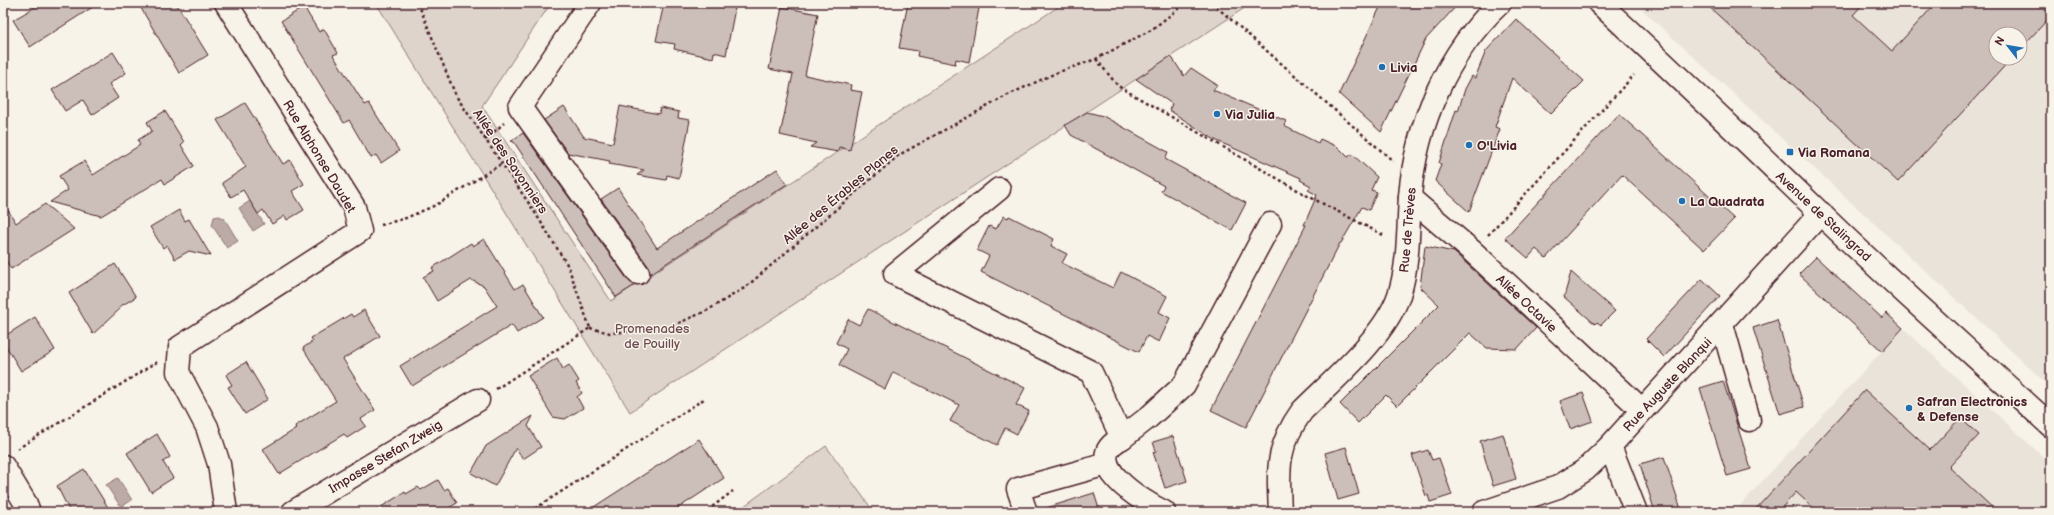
<svg xmlns="http://www.w3.org/2000/svg" width="2054" height="515" font-family="'Balsamiq Sans',sans-serif">
<style>
.built{fill:#eae3da;fill-rule:evenodd}
.green{fill:#ded4cc;stroke:#947a7c}
.water{fill:#bcaaa7;stroke:#8e7275}
.building{fill:#ccbfb9;stroke:#4a1f2b}
.lines{fill:none;stroke-linecap:round;stroke-linejoin:round}
.minor-casing{stroke:#4a1f2b;stroke-width:25}
.path{stroke:#4a1f2b;stroke-width:2.5;stroke-dasharray:3 3;stroke-linecap:butt}
.minor{stroke:#f7f3e8;stroke-width:22}
.poi-dot{fill:#1f6fb2;stroke:#f7f3e8;stroke-width:1.5}
.labels{text-anchor:middle;stroke-width:3;stroke-linejoin:round;paint-order:stroke}
.poi-label{font-size:13px;font-weight:bold;fill:#4a1f2b;stroke:#f7f3e8;text-anchor:start}
.street-label{font-size:13px;fill:#4a1f2b;stroke:#f7f3e8}
.park-label{font-size:13px;fill:#6f4c53;stroke:#f7f3e8}
</style>
<rect width="100%" height="100%" fill="#f7f3e8"/>
<filter id="ink" filterUnits="userSpaceOnUse"><feTurbulence type="fractalNoise" baseFrequency=".025" numOctaves="2"/><feDisplacementMap in="SourceGraphic" scale="8" xChannelSelector="R" yChannelSelector="G"/><feConvolveMatrix kernelMatrix="1 2 1 2 8 2 1 2 1" color-interpolation-filters="sRGB"/></filter>
<g filter="url(#ink)">
<g class="built">
<path d="M1635 3H2051V388L1944 288ZM1996 34H2020V58H1996Z"/>
<path d="M1903 328 2051 464V512H1734Z"/>
</g>
<g class="green">
<path d="M376 3H551L482 106 611 301 1064 3H1252L630 412Z"/>
<path d="M826 446 874 512H736Z"/>
</g>
<g class="water">
<path d="M250 201 264 224 253 231 239 208Z"/>
<path d="M219 216 224 218 238 241 227 248 212 225 214 217Z"/>
<path d="M118 478 132 500 121 507 106 485Z"/>
</g>
<g class="building">
<path d="M42 3H99L30 47 13 20Z"/>
<path d="M138 3H176L208 55 179 73Z"/>
<path d="M664 3H736L726 55 714 52 713 58 674 49 675 44 656 41Z"/>
<path d="M908 3H980L969 62 956 59 955 64 917 56 918 51 899 48Z"/>
<path d="M1382 3H1459L1426 39 1381 132 1339 94Z"/>
<path d="M1705 3H1864L1853 15 1892 51 1936 3H2051V16L2020 49V34H1996V58H2012L1898 182Z"/>
<path d="M304 7 319 32 324 29 338 53 333 55 365 105 369 103 399 151 381 163 376 155 371 158 349 120 344 123 281 21Z"/>
<path d="M782 7 818 14 805 75 851 85 850 90 862 92 850 150 839 147 838 152 810 147 816 143 780 135 793 74 769 69Z"/>
<path d="M1516 19 1584 81 1551 114 1512 78 1495 127 1500 129 1469 212 1435 181 1441 164 1439 163 1456 110 1458 111 1465 89 1472 76 1475 78 1486 51Z"/>
<path d="M113 52 126 73 109 84 118 98 92 115 83 100 65 111 52 90Z"/>
<path d="M1171 56 1184 76 1191 68 1217 85 1213 90 1286 121 1284 126 1318 143 1320 139 1338 147 1348 157 1352 154 1377 177 1371 190 1377 192 1369 210 1362 207 1341 243H1340L1246 427 1211 410 1306 225H1304L1317 195 1308 190 1311 186 1300 180 1301 178 1215 140 1169 110 1172 104 1136 79Z"/>
<path d="M245 103 283 164 290 160 304 184 292 191 304 210 287 220 285 216 272 224 263 210 258 214 243 190 231 197 222 183 246 167 217 120Z"/>
<path d="M620 106 659 114 660 108 679 112 678 118 690 120 679 178 667 175 666 180 637 175 644 170 609 164 610 161 568 153 544 120 564 107 584 137 613 143Z"/>
<path d="M165 111 184 142 181 145 194 166 165 184 162 179 101 216 50 202 68 190 59 176 84 161 93 175 140 145 138 140 152 131 147 122Z"/>
<path d="M1087 112 1103 116 1168 152 1165 159 1246 203 1232 230 1161 191 1164 186 1071 135 1065 125Z"/>
<path d="M1619 114 1734 219 1704 250 1622 175 1546 258 1536 249 1528 258 1505 238Z"/>
<path d="M523 133 628 280 635 285 616 297 514 142 511 141Z"/>
<path d="M777 169 787 184 650 274 648 266 601 199 618 188 657 248Z"/>
<path d="M3 202 16 223 45 204 74 229 11 269 3 256Z"/>
<path d="M179 210 185 221 189 219 211 256 189 251 175 259 167 245 163 248 150 227Z"/>
<path d="M1004 216 1008 218 1009 216 1054 239 1051 246 1067 254 1062 263 1113 288 1121 272 1167 296 1159 312 1170 318 1159 342 1147 336 1139 352 981 272 989 256 977 250 989 226 996 229Z"/>
<path d="M484 239 515 289 523 284 543 317 517 333 512 325 412 386 400 366 497 306 484 286 471 280 437 301 423 277 434 271 432 268 471 243 473 246Z"/>
<path d="M1425 246 1454 252 1536 328 1517 349 1487 348 1470 333 1397 406 1386 395 1358 423 1340 404 1439 305 1420 287Z"/>
<path d="M1816 257 1882 318 1886 313 1903 328 1882 351 1799 274Z"/>
<path d="M115 264 136 297 119 307 120 309 93 334 69 293Z"/>
<path d="M1571 272 1615 311 1601 325 1597 322 1595 324 1564 297Z"/>
<path d="M1702 279 1720 296 1664 357 1646 339Z"/>
<path d="M868 309 1025 388 1016 405 1029 411 1017 434 1005 428 997 445 950 421 959 405 893 372 885 389 839 365 847 349 836 343 848 319 859 325Z"/>
<path d="M364 310 380 336 343 359 375 410 361 419 366 426 347 438 344 434 279 474 263 449 296 429 295 426 336 401 303 348 313 341 311 338 351 314 353 317Z"/>
<path d="M35 317 55 350 21 371 3 341V337Z"/>
<path d="M1777 320 1804 407 1780 414 1753 328Z"/>
<path d="M557 358 563 369 569 365 579 381 576 383 582 393 577 397 583 408 565 419 553 417 528 376Z"/>
<path d="M246 362 268 399 245 414 228 387 232 385 226 375Z"/>
<path d="M1723 381 1751 469 1727 476 1700 388Z"/>
<path d="M1865 390 1930 450 1960 418 1979 435 1949 467 1997 512H1818L1796 492 1778 512H1753Z"/>
<path d="M1583 393 1593 421 1570 429 1560 401Z"/>
<path d="M533 416 528 426 541 447 523 459 516 448 495 486 471 473 486 446Z"/>
<path d="M157 434 170 457 163 462 173 478 151 492 127 453Z"/>
<path d="M1503 434 1516 479 1493 486 1480 441Z"/>
<path d="M1173 436 1187 481 1165 488 1153 452 1156 451 1153 442Z"/>
<path d="M699 439 724 478 672 512H586Z"/>
<path d="M1346 447 1359 494 1338 500 1325 453Z"/>
<path d="M1428 450 1432 460 1439 458 1452 495 1430 502 1428 495 1426 496 1412 455Z"/>
<path d="M1664 457 1677 497 1682 512H1655L1640 464Z"/>
<path d="M84 469 111 512H70L57 486Z"/>
<path d="M438 480 444 490 448 488 457 503 442 512H373L405 492 406 494 418 487 421 490Z"/>
<path d="M1094 493 1100 512H1046V508Z"/>
</g>
<g class="lines">
<g class="minor-casing">
<g id="minor">
<path d="M226 3 354 207 360 231 180 347 178 372 207 427 219 464 226 512"/>
<path d="M590 3 520 107 638 273"/>
<path d="M1599 3C1674 72 1747 142 1820 213 1895 286 1974 355 2051 426"/>
<path d="M999 189 895 274 1091 372 1122 438C1076 461 1143 502 1164 512"/>
<path d="M1410 198 1472 251 1642 410"/>
<path d="M1722 324 1749 420"/>
<path d="M1122 438 1149 417 1184 385 1270 224"/>
<path d="M1610 446 1636 512"/>
<path d="M3 466 26 504 29 512"/>
<path d="M293 512 478 400"/>
<path d="M1026 512 1018 489 1107 464"/>
<path d="M1280 512C1278 469 1276 447 1302 411 1333 380 1385 337 1399 295 1409 264 1408 229 1410 196 1416 124 1447 53 1500 3"/>
<path d="M1484 512 1558 487 1585 470 1610 446 1821 213"/>
</g>
</g>
<g class="path">
<path d="M418 3 456 96 534 211 568 266 590 328"/>
<path d="M1212 3 1393 161"/>
<path d="M1096 59 1118 86 1306 195 1385 236"/>
<path d="M485 140 504 123"/>
<path d="M381 225 406 218 436 205 501 164"/>
<path d="M1488 235 1634 75"/>
<path d="M590 328 610 333 668 328 708 310 746 287 899 155 1008 95 1056 73 1096 59 1151 30 1186 3"/>
<path d="M496 389 590 328"/>
<path d="M17 449 157 362"/>
<path d="M530 512 704 399"/>
<path d="M715 512 712 507 733 491"/>
</g>
<use href="#minor" class="minor"/>
</g>
</g>
<g class="poi-dot">
<circle cx="1382" cy="67" r="4"/>
<circle cx="1217" cy="114" r="4"/>
<circle cx="1469" cy="145" r="4"/>
<rect x="1786" y="148" width="8" height="8" rx="2"/>
<circle cx="1682" cy="201" r="4"/>
<circle cx="1909" cy="408" r="4"/>
</g>
<g class="labels">
<g class="poi-label">
<text x="1390" y="72">Livia</text>
<text x="1225" y="119">Via Julia</text>
<text x="1477" y="150">O'Livia</text>
<text x="1798" y="157">Via Romana</text>
<text x="1690" y="206">La Quadrata</text>
<text x="1917" y="406">Safran Electronics<tspan x="1917" dy="15">&amp; Defense</tspan></text>
</g>
<g class="street-label">
<text transform="translate(320 156) rotate(59)" y="5">Rue Alphonse Daudet</text>
<text transform="translate(511 161) rotate(56)" y="5">Allée des Savonniers</text>
<text transform="translate(840 194) rotate(-40)" y="5">Allée des Érables Planes</text>
<text transform="translate(1824 216) rotate(43)" y="5">Avenue de Stalingrad</text>
<text transform="translate(1407 230) rotate(-85)" y="5">Rue de Trèves</text>
<text transform="translate(1527 303) rotate(43)" y="5">Allée Octavie</text>
<text transform="translate(1667 384) rotate(-47)" y="5">Rue Auguste Blanqui</text>
<text transform="translate(385 456) rotate(-31)" y="5">Impasse Stefan Zweig</text>
</g>
<g class="park-label">
<text x="652" y="333">Promenades<tspan x="652" dy="15">de Pouilly</tspan></text>
</g>
</g>
<rect width="2054" height="515" fill="none" stroke="#f7f3e8" stroke-width="16"/>
<rect x="8" y="8" width="2038" height="499" fill="none" stroke="#4a1f2b" stroke-width="1.5" filter="url(#ink)"/>
<g transform="translate(2008 46) rotate(301)"><circle r="19" fill="#f7f3e8" stroke="#b29e9c"/>
<path d="M0-3L7 15L0 10L-7 15Z" fill="#1f6fb2"/>
<text y="-6" font-size="11" font-weight="bold" text-anchor="middle" fill="#4a1f2b">N</text>
</g>
</svg>
